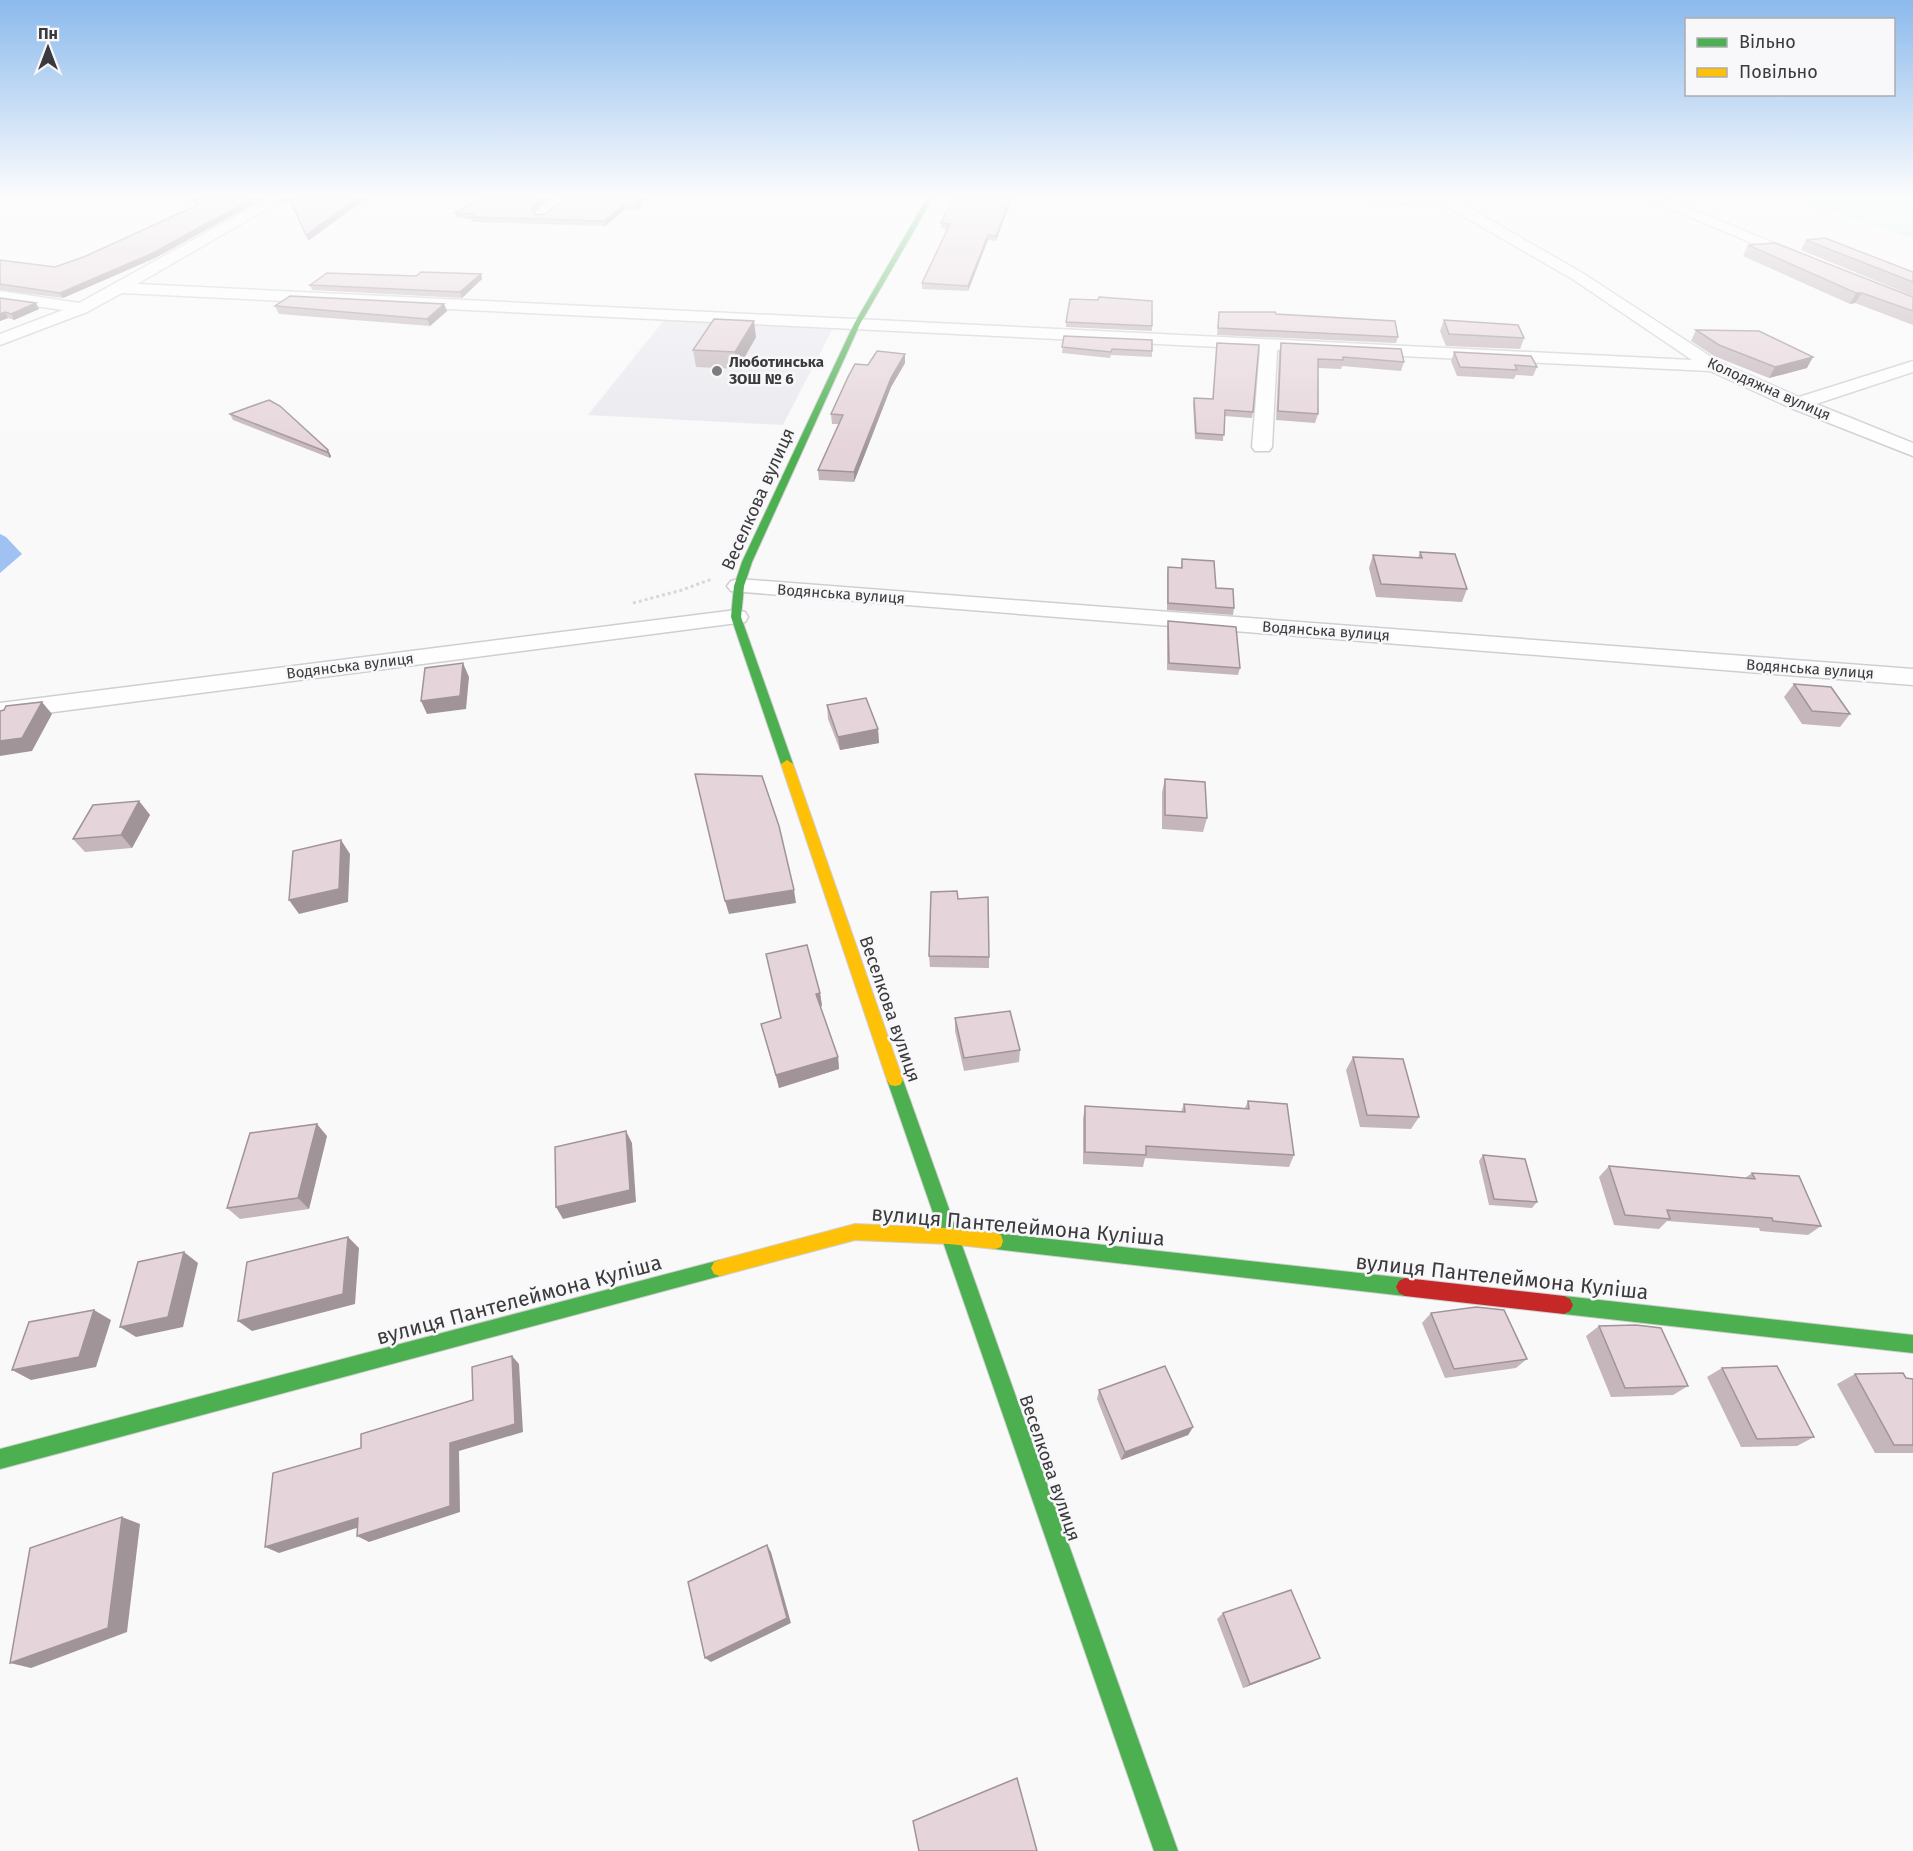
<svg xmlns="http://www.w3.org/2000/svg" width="1913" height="1851" font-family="'Fira Sans',sans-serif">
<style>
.built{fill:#e9e8ee}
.green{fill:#cef2d8}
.water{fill:#a0c2f2}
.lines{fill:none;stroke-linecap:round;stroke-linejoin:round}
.street-casing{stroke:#cfcfd0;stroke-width:3}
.fast-casing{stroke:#cfcfd0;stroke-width:2}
.slow-casing{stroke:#cfcfd0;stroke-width:2}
.jam-casing{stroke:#cfcfd0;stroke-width:2}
.path{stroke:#d8d8d9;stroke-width:3;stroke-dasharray:3 3;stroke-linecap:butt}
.street{fill:#fefefe;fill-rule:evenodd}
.fast{fill:#4caf50;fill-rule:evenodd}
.slow{fill:#ffc107;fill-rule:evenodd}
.jam{fill:#c62828;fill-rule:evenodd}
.wall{fill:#c5b6bb}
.shaded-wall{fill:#a09499}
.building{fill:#e5d4da;stroke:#a09499;stroke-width:1.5}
.poi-dot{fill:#7e7d7e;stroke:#f8f8fb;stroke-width:2}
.labels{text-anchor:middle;stroke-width:5;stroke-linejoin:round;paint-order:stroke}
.far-poi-label{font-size:15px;font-weight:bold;fill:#3b3a3c;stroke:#f8f8fb;text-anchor:start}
.far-street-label{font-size:15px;fill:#3b3a3c;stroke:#f8f8fb}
.street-label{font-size:18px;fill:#3b3a3c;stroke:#f8f8fb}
.near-street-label{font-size:21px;fill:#3b3a3c;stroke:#f8f8fb}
</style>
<rect width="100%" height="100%" fill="#f9f9fa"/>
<path class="built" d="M664 320 833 328 783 425 588 415Z"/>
<path class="green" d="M1790 198H1913V238Z"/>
<path class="water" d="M0 534 6 537 22 554 0 573Z"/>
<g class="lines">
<g class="street-casing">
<g id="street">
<path d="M269 198H286L137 284 1692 360 1574 280 1444 205 1369 202 1362 198H1452L1584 274 1719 362 1799 397 1913 361V372L1816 404 1913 443V456L1791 408 1710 371 1277 350 1272 447 1269 451H1255L1252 447 1260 349 122 293 87 312 0 345V334L63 310 0 301V291L79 303Z"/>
<path d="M553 198H568L546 218H536L534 215 536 212Z"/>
<path d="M1646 198H1665L1811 258 1813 261 1811 264H1801Z"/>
<path d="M739 579 1913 669V685L731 591 727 586 731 581Z"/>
<path d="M736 610 745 612 748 617 745 622 0 719V703Z"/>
</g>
</g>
<g class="fast-casing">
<g id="fast">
<path d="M927 198H933L860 324 752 562 744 586 741 617 793 764 787 768 781 764 731 617 734 586 742 562 854 324Z"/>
<path d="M895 1074 900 1075 903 1080 1178 1851H1154L887 1080 890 1075Z"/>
<path d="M995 1233 1405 1278 1411 1281 1414 1287 1411 1293 1405 1296 995 1249 989 1247 987 1241 989 1235Z"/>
<path d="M720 1260 726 1262 729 1268 726 1274 720 1276 0 1469V1449Z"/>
<path d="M1564 1296 1913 1335V1353L1564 1314 1558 1311 1555 1305 1558 1299Z"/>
</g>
</g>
<g class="slow-casing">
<g id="slow">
<path d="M787 760 793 764 903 1080 900 1085 895 1086 890 1085 887 1080 781 764Z"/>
<path d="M855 1224 949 1228 995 1233 1001 1235 1003 1241 1001 1247 995 1249 949 1244 855 1240 720 1276 714 1274 711 1268 714 1262 720 1260Z"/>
</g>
</g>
<g class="jam-casing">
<path id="jam" d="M1405 1278 1564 1296 1570 1299 1573 1305 1570 1311 1564 1314 1405 1296 1399 1293 1396 1287 1399 1281Z"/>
</g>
<path class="path" d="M633 603 682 590 712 579"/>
<use href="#street" class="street"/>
<use href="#fast" class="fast"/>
<use href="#slow" class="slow"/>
<use href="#jam" class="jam"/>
</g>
<g class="wall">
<path d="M200 198H264L155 258 63 298 0 290V260L55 267 86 256 196 206H195L193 201Z"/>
<path d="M481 198H550L533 213 535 215 546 214 564 198H646L638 210H624L605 226 472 222 471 219 457 218 455 213Z"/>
<path d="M1012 198 996 241 988 240 968 291 922 289V283L947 229 941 228V223Z"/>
<path d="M1806 240 1891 264 1913 272V296L1801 250Z"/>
<path d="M1748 245 1913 297V325L1855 303 1850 304 1743 256Z"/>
<path d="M481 274 482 279 462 298 312 290 310 285 416 276Z"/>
<path d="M0 298 39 309 14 320 8 318 0 321Z"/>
<path d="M275 306 447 311 430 326 279 314Z"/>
<path d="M1219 312 1276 314 1398 337 1396 343 1217 335Z"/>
<path d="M1444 320 1524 338 1520 349 1446 346 1440 331Z"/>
<path d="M1066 322 1152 326V331L1066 327Z"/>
<path d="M1696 330 1807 368 1769 378 1714 356 1691 341Z"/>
<path d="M1064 336 1152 351V357L1111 355 1110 358 1062 353Z"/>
<path d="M756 337 738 369 696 367 693 350Z"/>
<path d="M1217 343 1253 412 1252 418 1224 416 1223 441 1195 439 1193 404 1194 398 1213 399Z"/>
<path d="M1281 343 1404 362 1401 371 1342 366 1341 369 1318 368V414L1315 423 1276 420 1279 352Z"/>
<path d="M1454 352 1537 367 1533 376 1516 375 1514 379 1457 376 1451 361Z"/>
<path d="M905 363 891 387 854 482 819 480 818 470 839 424H832L831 414 868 365Z"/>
<path d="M230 414 328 450 331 456 330 458 233 420Z"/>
<path d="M1420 552 1467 589 1462 602 1376 597 1369 568 1373 555 1418 558Z"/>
<path d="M1182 559 1216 588 1234 608 1233 615 1167 610V574L1168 567 1181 568Z"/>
<path d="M1168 621 1240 668 1238 675 1167 670V628Z"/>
<path d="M1794 684 1850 714 1840 727 1802 724 1784 697Z"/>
<path d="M827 705 878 729 879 743 840 750 828 719Z"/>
<path d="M1165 779 1207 818 1203 832 1162 829V792Z"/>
<path d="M139 801 150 815 132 848 85 852 73 839Z"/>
<path d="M958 899 989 957V968L930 967 929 956Z"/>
<path d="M820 993 822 1006 820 1007 838 1057 839 1069 779 1088 761 1024 780 1018Z"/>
<path d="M955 1018 1020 1050 1019 1062 964 1071 955 1031Z"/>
<path d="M1353 1057 1419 1117 1411 1129 1360 1127 1346 1070Z"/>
<path d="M1248 1101 1294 1155 1289 1167 1145 1158 1143 1167 1083 1164V1119L1085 1106 1181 1112 1184 1104 1245 1108Z"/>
<path d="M327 1136 309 1209 240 1219 227 1208Z"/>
<path d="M1483 1155 1537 1202 1532 1208 1489 1205 1479 1161Z"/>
<path d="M1609 1166 1745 1178 1752 1173 1821 1226 1808 1235 1760 1231 1759 1228 1667 1221 1659 1229 1614 1225 1599 1177Z"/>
<path d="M1431 1313 1527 1359 1516 1368 1445 1378 1422 1323Z"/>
<path d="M1599 1326 1688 1386 1673 1395 1611 1397 1586 1336Z"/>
<path d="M1722 1368 1814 1437 1797 1446 1741 1447 1707 1377Z"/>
<path d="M1855 1374 1913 1379V1453H1875L1837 1384Z"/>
<path d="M1099 1390 1193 1427 1188 1435 1121 1460 1097 1399Z"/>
<path d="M1223 1613 1312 1662 1243 1688 1217 1619Z"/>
</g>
<g class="shaded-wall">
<path d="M253 198H264L155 258 63 298 60 293Z"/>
<path d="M280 198H289L290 200 280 204 278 199Z"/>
<path d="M358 198H367L308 241 306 235Z"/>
<path d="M543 198H550L532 214 531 209Z"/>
<path d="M642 198H646L638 210 637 205Z"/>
<path d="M1011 198H1012L996 241V236Z"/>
<path d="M623 205 624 210 605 226 604 221Z"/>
<path d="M988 235V240L968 291V286Z"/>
<path d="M481 274 482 279 462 298 460 292Z"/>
<path d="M1856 293H1862L1855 303 1850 304Z"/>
<path d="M36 303 39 309 14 320 11 314Z"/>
<path d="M444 304 447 311 430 326 427 319Z"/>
<path d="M5 312 8 318 0 321V314Z"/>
<path d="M754 321 756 337 738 369 735 352Z"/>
<path d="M905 354V363L891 387 854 482V472L891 378Z"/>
<path d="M1813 357 1807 368 1769 378 1775 367Z"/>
<path d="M328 450 331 456 330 458 327 452Z"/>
<path d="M463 663 469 677 466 709 427 714 421 701Z"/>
<path d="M42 702 52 714 32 751 0 756V741Z"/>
<path d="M878 729 879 743 840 750 838 737Z"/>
<path d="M139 801 150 815 132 848 121 835Z"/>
<path d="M341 840 350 854 348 902 299 914 289 900Z"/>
<path d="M794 890 796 903 729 914 725 901Z"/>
<path d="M820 993 822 1006 818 1007 816 994Z"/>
<path d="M838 1057 839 1069 779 1088 776 1075Z"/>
<path d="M317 1124 327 1136 309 1209 298 1198Z"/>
<path d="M626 1131 632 1143 636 1202 563 1219 556 1207Z"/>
<path d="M348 1237 359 1248 355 1304 252 1331 238 1321Z"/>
<path d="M184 1252 198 1263 183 1327 136 1337 120 1327Z"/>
<path d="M94 1310 111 1320 96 1367 31 1380 12 1370Z"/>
<path d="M512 1356 519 1364 523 1432 459 1451 460 1512 369 1542 357 1536 450 1443Z"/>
<path d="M1193 1427 1188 1435 1121 1460 1125 1452Z"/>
<path d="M122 1517 140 1524 127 1632 31 1668 10 1663Z"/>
<path d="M358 1518 369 1524 279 1553 265 1547Z"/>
<path d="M767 1545 771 1552 791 1623 711 1662 705 1658Z"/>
<path d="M1320 1658 1312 1662 1243 1688 1250 1684Z"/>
</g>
<g class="building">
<path d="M200 198H253L153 253 60 293 0 284V260L55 267 86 256 204 202 193 201Z"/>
<path d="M289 198H358L306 235Z"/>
<path d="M481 198H543L531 209 535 215 546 214 564 198H642L637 205H623L604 221 471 217 474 214 455 213Z"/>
<path d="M953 198H1011L996 236 988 235 968 286 922 283 950 224 941 223Z"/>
<path d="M1825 238 1913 272V282L1806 240Z"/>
<path d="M1775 243 1913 297V311L1862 293H1856L1748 245Z"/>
<path d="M421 272 481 274 460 292 310 285 327 273 416 276Z"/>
<path d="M290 296 444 304 427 319 275 306Z"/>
<path d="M1099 297 1152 301V326L1066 322 1070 299 1098 300Z"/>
<path d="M0 298 36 303 11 314 5 312 0 314Z"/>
<path d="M1219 312H1275L1276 314 1395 321 1398 337 1218 328Z"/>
<path d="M714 319 754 321 735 352 693 350Z"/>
<path d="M1444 320 1518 325 1524 338 1449 334Z"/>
<path d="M1696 330 1759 331 1813 357 1775 367 1719 345Z"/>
<path d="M1064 336 1152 340V351L1112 349 1111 352 1062 347Z"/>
<path d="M1217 343 1259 345 1253 412 1225 410 1224 435 1196 433 1194 398 1213 399Z"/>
<path d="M1281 343 1401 349 1404 362 1343 357V360L1318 359V414L1278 411Z"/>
<path d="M877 351 905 354 891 378 854 472 818 470 843 415 831 414 848 377 855 364 868 365Z"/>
<path d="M1454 352 1531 356 1537 367 1515 365 1517 370 1460 367Z"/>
<path d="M269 400 280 406 328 450 327 452 230 414Z"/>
<path d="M1420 552 1455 554 1467 589 1381 584 1373 555 1422 558Z"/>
<path d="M1182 559 1214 561 1216 588 1233 589 1234 608 1168 603V567L1182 568Z"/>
<path d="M1168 621 1236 627 1240 668 1169 663Z"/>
<path d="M463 663 460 696 421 701 425 668Z"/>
<path d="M1794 684 1831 687 1850 714 1812 711Z"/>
<path d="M866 698 878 729 838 737 827 705Z"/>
<path d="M42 702 22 738 0 741V711L4 710 6 706Z"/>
<path d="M695 774 762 776 779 826 794 890 725 901Z"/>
<path d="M1165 779 1205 782 1207 818 1165 815Z"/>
<path d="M139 801 121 835 73 839 93 805Z"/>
<path d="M341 840 339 889 289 900 293 851Z"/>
<path d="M957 891 958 899 988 897 989 957 929 956 931 892Z"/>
<path d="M807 945 820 993 816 994 838 1057 776 1075 761 1024 781 1018 766 954Z"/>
<path d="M1010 1011 1020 1050 964 1058 955 1018Z"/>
<path d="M1353 1057 1403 1059 1419 1117 1367 1115Z"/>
<path d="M1248 1101 1287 1104 1294 1155 1146 1146V1155L1085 1152V1106L1185 1112 1184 1104 1249 1109Z"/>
<path d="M317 1124 298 1198 227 1208 250 1133Z"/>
<path d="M626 1131 630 1190 556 1207 555 1147Z"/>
<path d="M1483 1155 1525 1159 1537 1202 1494 1199Z"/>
<path d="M1609 1166 1755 1179 1752 1173 1799 1176 1821 1226 1773 1221 1772 1218 1667 1210 1670 1219 1625 1215Z"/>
<path d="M348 1237 343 1294 238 1321 247 1262Z"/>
<path d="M184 1252 168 1317 120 1327 138 1262Z"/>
<path d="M1476 1307 1504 1310 1527 1359 1454 1369 1431 1313Z"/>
<path d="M94 1310 79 1357 12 1370 29 1322Z"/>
<path d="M1636 1325 1661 1328 1688 1386 1625 1388 1599 1326Z"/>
<path d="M512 1356 515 1424 450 1443V1506L357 1536 358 1518 265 1547 273 1473 361 1448V1434L473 1400 472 1367Z"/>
<path d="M1165 1366 1193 1427 1125 1452 1099 1390Z"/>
<path d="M1777 1366 1814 1437 1757 1439 1722 1368Z"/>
<path d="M1903 1373 1906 1378 1913 1379V1445H1894L1855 1374Z"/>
<path d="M122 1517 108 1628 10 1663 30 1548Z"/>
<path d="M767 1545 787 1618 705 1658 688 1582Z"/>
<path d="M1291 1590 1320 1658 1250 1684 1223 1613Z"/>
<path d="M1017 1778 1037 1851H919L913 1821Z"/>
</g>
<linearGradient id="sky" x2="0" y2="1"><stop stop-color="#8bbaec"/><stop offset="0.43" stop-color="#fcfcfd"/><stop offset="1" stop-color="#fcfcfd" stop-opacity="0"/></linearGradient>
<rect width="1913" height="457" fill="url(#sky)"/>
<circle class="poi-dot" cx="717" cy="371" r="6"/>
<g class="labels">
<g class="far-poi-label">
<text x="729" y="367">Люботинська<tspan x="729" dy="17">ЗОШ № 6</tspan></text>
</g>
<g class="far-street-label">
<text transform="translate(1769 389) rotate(24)" y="5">Колодяжна вулиця</text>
<text transform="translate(841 594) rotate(4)" y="5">Водянська вулиця</text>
<text transform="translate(1326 631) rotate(4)" y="5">Водянська вулиця</text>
<text transform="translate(350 666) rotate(-7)" y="5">Водянська вулиця</text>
<text transform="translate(1810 669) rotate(4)" y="5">Водянська вулиця</text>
</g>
<g class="street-label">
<text transform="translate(758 499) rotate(-66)" y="6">Веселкова вулиця</text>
<text transform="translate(890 1009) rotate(71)" y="6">Веселкова вулиця</text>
<text transform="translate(1050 1468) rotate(71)" y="6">Веселкова вулиця</text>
</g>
<g class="near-street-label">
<text transform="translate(1018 1226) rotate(5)" y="7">вулиця Пантелеймона Куліша</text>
<text transform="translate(1502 1277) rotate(6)" y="7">вулиця Пантелеймона Куліша</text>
<text transform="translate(519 1300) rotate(-15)" y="7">вулиця Пантелеймона Куліша</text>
</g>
</g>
<rect x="1685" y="18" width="210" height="78" fill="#f8f8fb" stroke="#acacaf" stroke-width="1.5"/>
<rect x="1697" y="38" width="30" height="9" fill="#4caf50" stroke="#acacaf" stroke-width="1.5"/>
<text x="1739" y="48" font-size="18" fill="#3b3a3c">Вільно</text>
<rect x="1697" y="68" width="30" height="9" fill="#ffc107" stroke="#acacaf" stroke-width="1.5"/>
<text x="1739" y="78" font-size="18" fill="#3b3a3c">Повільно</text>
<g transform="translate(48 48)" stroke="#f8f8fb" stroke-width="4.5" paint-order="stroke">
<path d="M0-4.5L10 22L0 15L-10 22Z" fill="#3b3a3c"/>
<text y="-9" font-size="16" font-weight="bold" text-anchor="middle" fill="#3b3a3c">Пн</text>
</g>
</svg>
